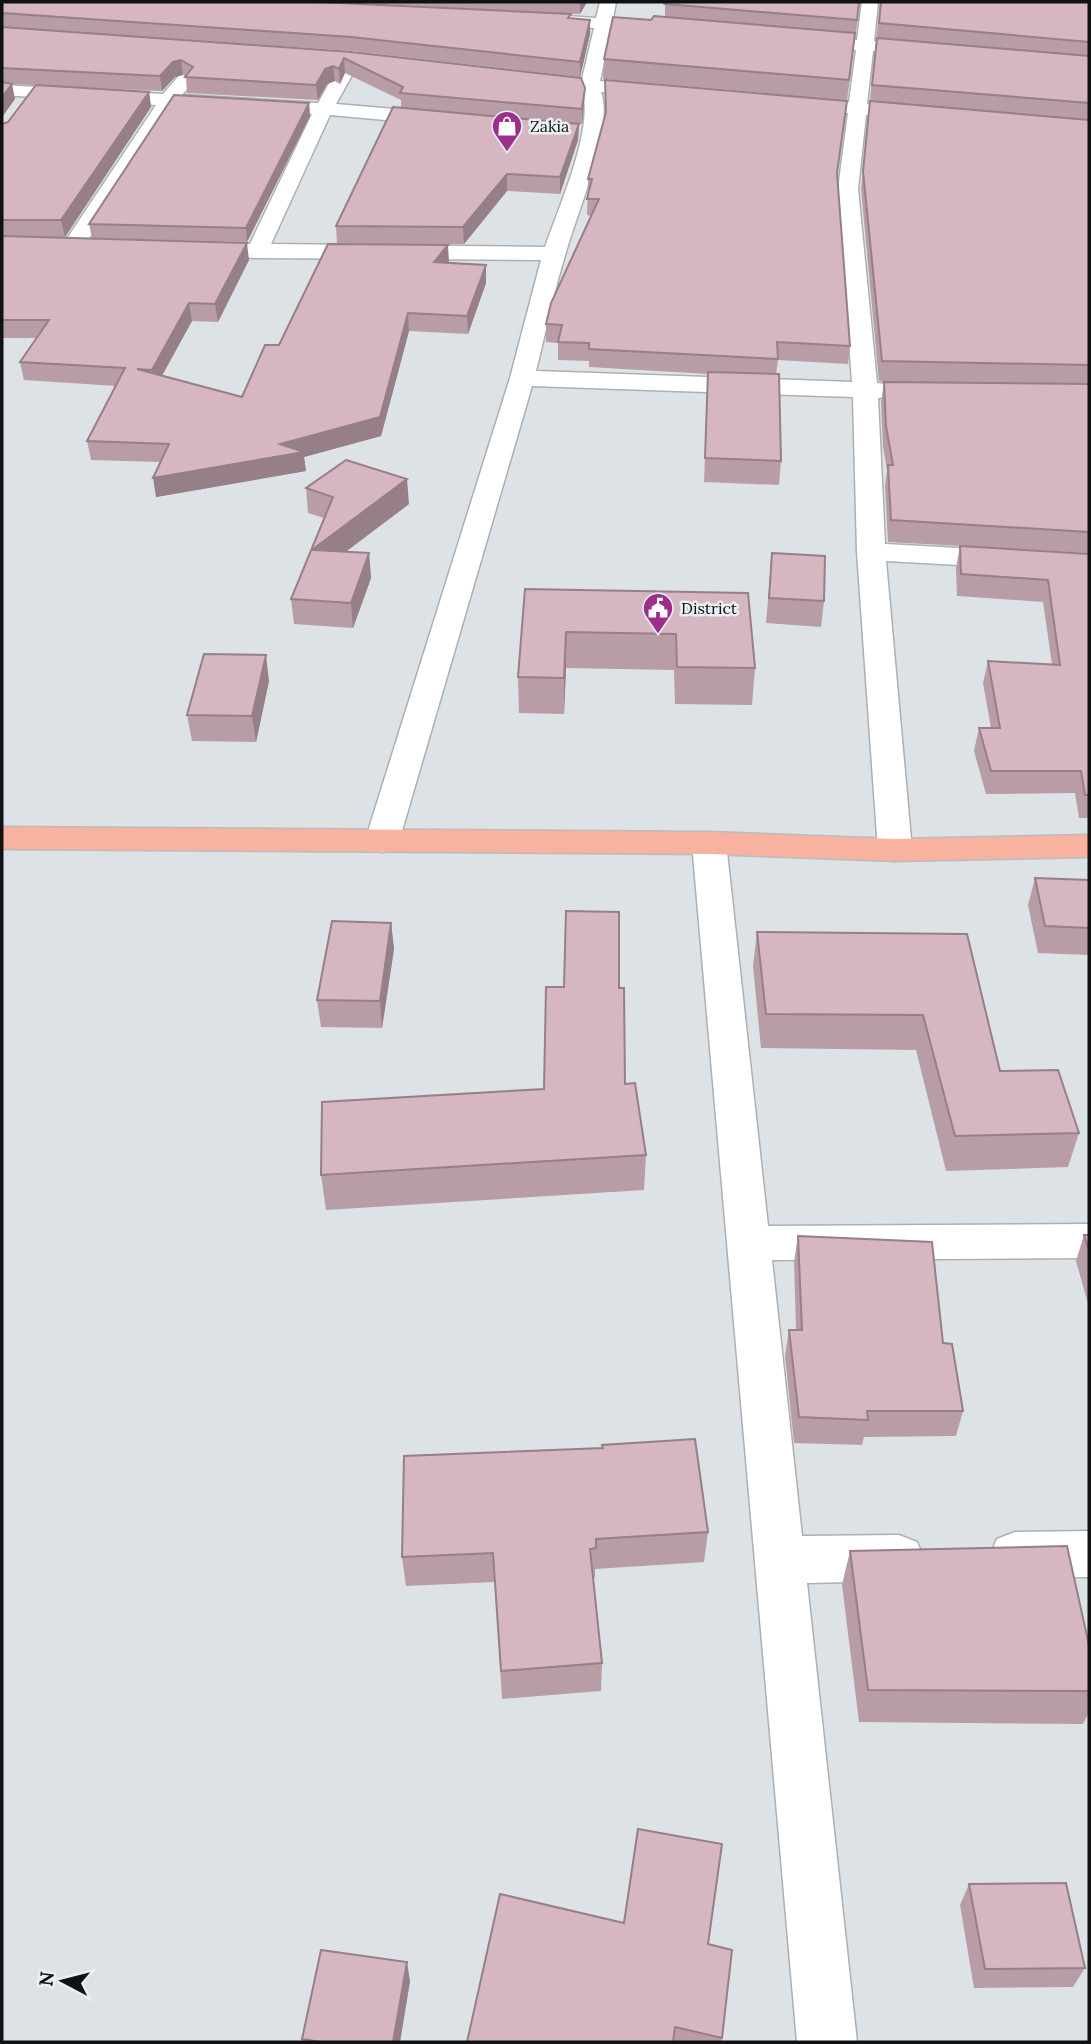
<svg xmlns="http://www.w3.org/2000/svg" width="1091" height="2044" font-family="Lora,serif">
<style>
.lines{fill:none;stroke-linecap:round;stroke-linejoin:round}
.minor-casing{stroke:#abb0b4;stroke-width:3}
.primary-casing{stroke:#bcbcbd;stroke-width:3}
.minor{fill:#fff;fill-rule:evenodd}
.primary{fill:#f7b2a0;fill-rule:evenodd}
.wall{fill:#b89da6}
.shaded-wall{fill:#967f87}
.building{fill:#d6b6c1;stroke:#967f87;stroke-width:2}
.labels{text-anchor:middle;stroke-width:5;stroke-linejoin:round;paint-order:stroke}
.far-poi-label{font-size:16px;fill:#0f1112;stroke:#eaeff3;text-anchor:start}
</style>
<rect width="100%" height="100%" fill="#dde2e6"/>
<g class="lines">
<g class="minor-casing">
<g id="minor">
<path d="M233 2H249L217 54 182 95 318 103 343 59 359 2H375L361 59 336 104 441 113 450 119 441 125 330 115 271 244 545 247C558 209 595 127 582 90L534 85 525 80 534 75 582 79 594 28 537 24 529 19 537 14 596 18 600 2H616L613 19 668 23 670 27 662 32 611 29 600 81 655 87 664 92 655 97 601 92C614 128 577 213 566 252 554 291 546 331 536 371L852 382 838 189 848 113 795 109 786 103 795 97 849 102 856 50 802 45 793 40 802 35 857 40 862 2H878L874 41 933 47 936 51 933 55 927 56 873 51 867 104 920 108 929 114 920 120 866 115 858 189 877 383 899 386 902 391 899 396 878 398 885 544 1089 555V572L886 561 912 850 907 858 895 861 883 858 878 850 857 552 853 397 532 386 399 841 394 849 382 852 370 849 365 841 510 378 541 260 257 258 188 255 185 250 188 245 196 244H250L312 114 174 106 81 251H65L62 246 156 105 2 95V85L163 94 204 47Z"/>
<path d="M709 832 721 835 726 843 768 1226 1089 1224V1258L772 1260 802 1536 899 1535 917 1542 924 1558 917 1574 899 1581 807 1583 857 2042H797L692 843 697 835Z"/>
<path d="M1089 1531V1577L1015 1578 997 1571 990 1555 997 1539 1015 1532Z"/>
</g>
</g>
<g class="primary-casing">
<path id="primary" d="M2 827 709 832 895 839 1089 835V857L895 861 709 854 2 849Z"/>
</g>
<use href="#minor" class="minor"/>
<use href="#primary" class="primary"/>
</g>
<g class="wall">
<path d="M2 2 571 18 590 20V34L580 77 352 51 2 27Z"/>
<path d="M336 2H587L580 14Z"/>
<path d="M667 2H860L847 100 603 79 604 59 665 17V4Z"/>
<path d="M880 2H1089V553L888 542 885 486 887 470 883 447 881 402 884 382 879 381 861 189Z"/>
<path d="M2 27 351 52 584 103 582 124 459 113 579 124 578 140 560 194 507 191 464 244H337L336 226 401 108V100L345 73 340 84 335 81 327 84 318 100 187 93 186 77 183 75 175 77 162 91 11 84 15 99 2 117Z"/>
<path d="M605 80 837 175 850 346 848 364 778 360 776 374 781 461 779 485 704 482 708 374 589 367V361L558 360V343L546 342V324L591 216 587 215 588 179 605 115Z"/>
<path d="M149 92 151 107 65 237 249 260 218 322 192 321 162 376 242 397 279 345 449 262 448 263 486 265V283L468 334 409 331 381 436 304 457 306 471 156 497 160 462 91 460 87 441 116 386 24 380 20 362 36 338H2V124Z"/>
<path d="M309 103 310 116 247 242 92 238 89 224Z"/>
<path d="M306 488 409 504 345 552 369 553 371 578 353 628 294 624 291 599 324 518 308 513Z"/>
<path d="M960 546 1089 554V818H1079L1075 793 986 794 974 751 979 728H991L983 683 988 661 1052 664 1043 602 957 596 956 568Z"/>
<path d="M772 553 824 601 821 627 766 623Z"/>
<path d="M525 589 748 593 755 668 752 705 675 704 674 670 566 668 564 714 519 713 518 677Z"/>
<path d="M269 681 256 742 192 741 187 715Z"/>
<path d="M1035 878 1089 880V955L1038 953 1028 905Z"/>
<path d="M391 923 394 949 382 1028 321 1027 317 1000Z"/>
<path d="M757 932 967 934 1000 1071 1079 1133 1068 1167 946 1171 916 1050 761 1048 753 966Z"/>
<path d="M619 988 625 1084 646 1155 644 1190 326 1210 321 1175 544 1089Z"/>
<path d="M1084 1235H1089V1307L1076 1261Z"/>
<path d="M798 1236 943 1343 963 1411 956 1436 864 1437 862 1445 794 1443 785 1356 789 1330H796L794 1262Z"/>
<path d="M404 1456 708 1532 704 1562 595 1569V1578H593L602 1663 601 1691 502 1699 495 1582 406 1586 402 1557Z"/>
<path d="M850 1551 1089 1645V1712L1083 1724 859 1722 842 1585Z"/>
<path d="M969 1884 1085 1968 1073 1987 974 1988 960 1905Z"/>
<path d="M708 1944 722 2038 721 2042H467Z"/>
<path d="M410 1981 400 2042H303L302 2039Z"/>
</g>
<g class="shaded-wall">
<path d="M580 2H587L580 14Z"/>
<path d="M590 20V34L580 77V62Z"/>
<path d="M344 58 345 73 340 84 339 69Z"/>
<path d="M181 60 183 75 175 77 162 91 160 76 173 62Z"/>
<path d="M333 66 335 81 327 84 318 100 316 85 325 69Z"/>
<path d="M12 84 15 99 2 117V97Z"/>
<path d="M585 88 584 103 582 124V109Z"/>
<path d="M149 92 151 107 65 237 61 220Z"/>
<path d="M309 103 310 116 247 242 246 228Z"/>
<path d="M579 124 578 140 560 194V177Z"/>
<path d="M507 174V191L464 244 463 227Z"/>
<path d="M247 243 249 260 218 322 215 304Z"/>
<path d="M448 245 449 262 435 280 434 262Z"/>
<path d="M486 265V283L468 334 467 316Z"/>
<path d="M189 303 192 321 155 388 152 370Z"/>
<path d="M408 313 409 331 381 436 304 457 306 471 156 497 153 478 280 444Z"/>
<path d="M407 479 409 504 315 575 312 550Z"/>
<path d="M369 553 371 578 353 628 351 603Z"/>
<path d="M566 632V668L564 714V678Z"/>
<path d="M266 655 269 681 256 742 252 716Z"/>
<path d="M391 923 394 949 382 1028 380 1001Z"/>
<path d="M407 1962 410 1981 400 2042H393Z"/>
</g>
<g class="building">
<path d="M2 2H317L571 14 568 18 590 20 580 62 351 37 2 13Z"/>
<path d="M667 2H859L857 20 665 4Z"/>
<path d="M881 2H1089V42L879 23Z"/>
<path d="M654 16 855 33 849 80 604 59 613 17 651 20Z"/>
<path d="M2 27 351 52 581 78 585 88 582 109 400 93 403 87 344 58 339 69 333 66 325 69 316 85 185 77 193 67 181 60 173 62 160 76 2 68Z"/>
<path d="M877 38 1089 56V103L872 85Z"/>
<path d="M605 80 847 101 837 173 850 346 777 342 778 359 589 349V343L558 342 562 325 546 324 551 303 599 199H587L592 179H588L606 112Z"/>
<path d="M2 82 12 84 2 97Z"/>
<path d="M36 85 149 92 61 220H2V124L8 122Z"/>
<path d="M174 95 309 103 246 228 89 224Z"/>
<path d="M870 101 1089 120V365L882 361 863 171Z"/>
<path d="M393 107 579 124 560 177 507 174 463 227 336 226Z"/>
<path d="M2 236 247 243 215 304 189 303 152 370 137 369 242 397 265 345H279L328 244 448 245 434 262 486 265 467 316 408 313 380 417 280 444 304 452 153 478 169 444 87 441 125 368 20 362 49 320H2Z"/>
<path d="M708 372 779 374 781 461 705 458Z"/>
<path d="M884 382 1089 384V532L891 520 888 465H893L886 426Z"/>
<path d="M346 460 407 479 312 550 369 553 351 603 291 599 333 497 306 488Z"/>
<path d="M960 546 1089 554V795H1085L1081 771H991L979 728H1000L988 661 1060 665 1048 580 961 574Z"/>
<path d="M772 553 825 556 824 601 769 598Z"/>
<path d="M525 589 748 593 755 668 677 667 676 634 566 632 564 678 518 677Z"/>
<path d="M204 654 266 655 252 716 187 715Z"/>
<path d="M1035 878 1089 880V928L1045 926Z"/>
<path d="M566 911 619 912V988H624L625 1084 635 1083 646 1155 321 1175 322 1102 544 1089 546 987H564Z"/>
<path d="M332 921 391 923 380 1001 317 1000Z"/>
<path d="M757 932 967 934 1000 1071 1058 1070 1079 1133 955 1136 923 1015 766 1014Z"/>
<path d="M1084 1235H1089V1251Z"/>
<path d="M798 1236 932 1242 943 1343 952 1344 963 1411H867L868 1420 799 1417 789 1330H802Z"/>
<path d="M695 1439 708 1532 596 1539V1548L590 1549 602 1663 501 1671 493 1553 402 1557 404 1456 603 1448 602 1445Z"/>
<path d="M1067 1546 1089 1645V1691L868 1690 850 1551Z"/>
<path d="M638 1829 722 1844 708 1944 732 1950 722 2038 675 2027 673 2042H467L500 1894 624 1923Z"/>
<path d="M1066 1883 1085 1968 985 1969 969 1884Z"/>
<path d="M321 1950 407 1962 393 2042H321L302 2039Z"/>
</g>
<defs>
<g id="shop-pin" transform="scale(1.575)"><path d="M0 17L-7.5 6A9.5 9.5 0 1 1 7.5 6Z" fill="#9e2e8c" stroke="#eaeff3"/><path d="M-5-2.5h2.3a2.7 3.5 0 0 1 5.4 0H5L5.5 6h-11ZM-1.5-2.5h3a1.5 2.3 0 0 0-3 0Z" fill="#fff"/></g>
<g id="civic-pin" transform="scale(1.575)"><path d="M0 17L-7.5 6A9.5 9.5 0 1 1 7.5 6Z" fill="#9e2e8c" stroke="#eaeff3"/><path d="M-.6-6.5H3V-4.5H.6V-3L4-1V1h2V6H-6V1h2V-1L-.6-3ZM-1.2 2.5V6h2.4V2.5Z" fill="#fff"/></g>
</defs>
<g fill-rule="evenodd">
<use href="#shop-pin" x="507" y="126"/>
<use href="#civic-pin" x="658" y="608"/>
</g>
<g class="labels">
<g class="far-poi-label">
<text x="530" y="132">Zakia</text>
<text x="681" y="614">District</text>
</g>
</g>
<rect width="1091" height="2044" fill="none" stroke="#0f1112" stroke-width="7"/>
<g transform="translate(63 1981) rotate(277)" stroke="#eaeff3" stroke-width="5" paint-order="stroke">
<path d="M0-5L12 26L0 18L-12 26Z" fill="#0f1112"/>
<text y="-10" font-size="19" font-weight="bold" text-anchor="middle" fill="#0f1112">N</text>
</g>
</svg>
